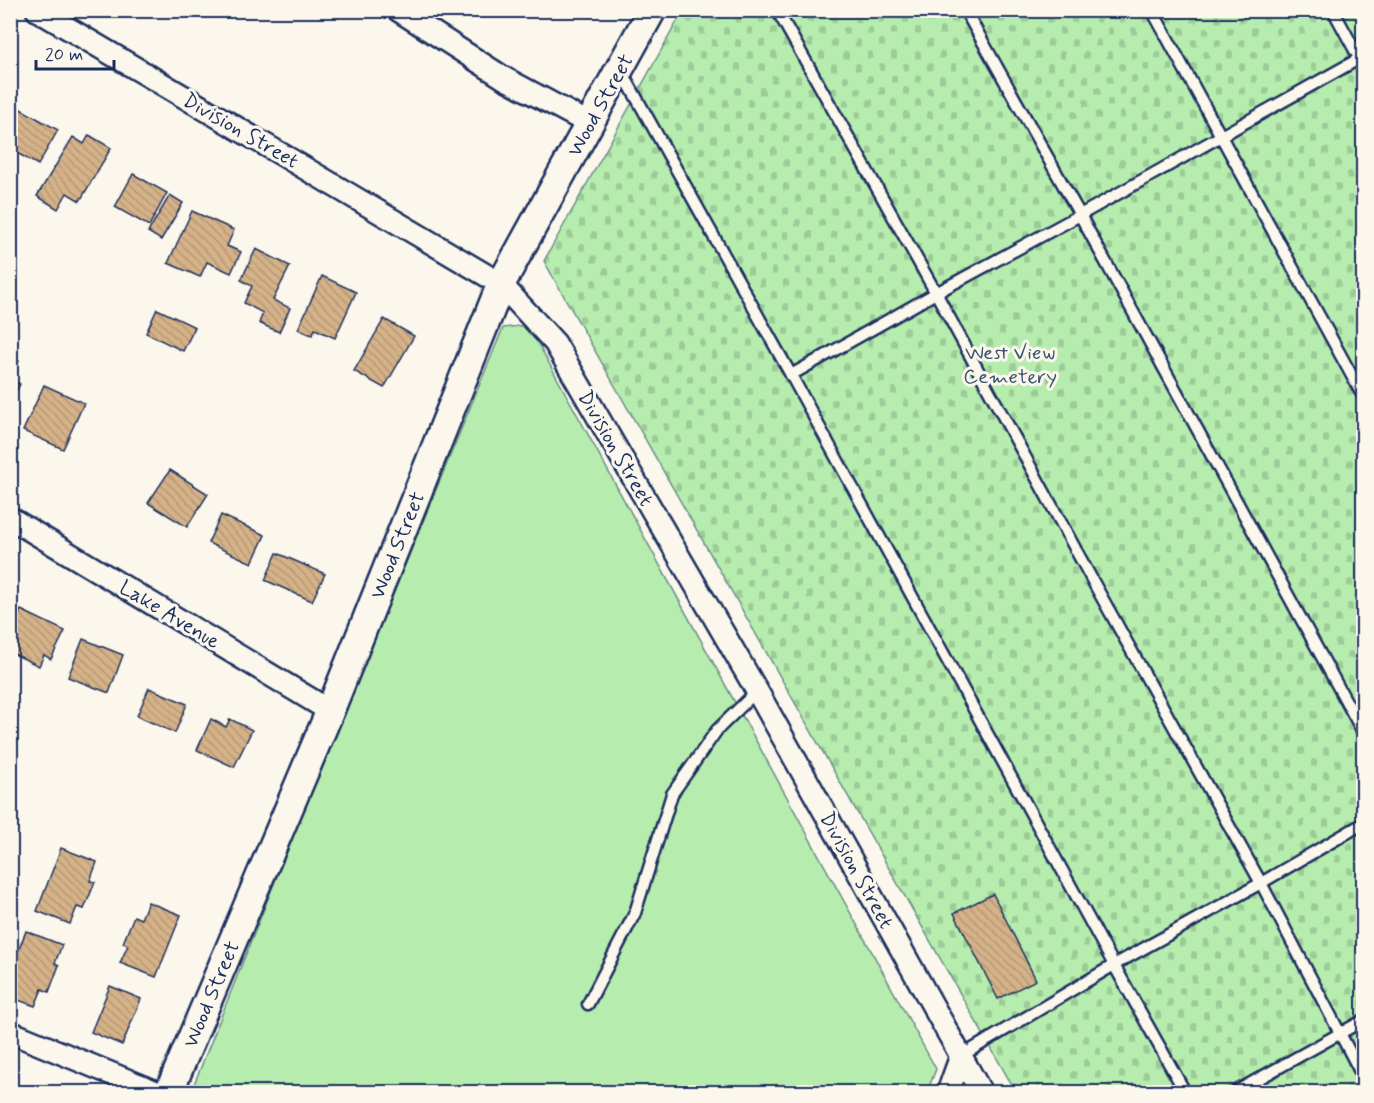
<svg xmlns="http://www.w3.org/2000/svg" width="1374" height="1103" font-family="Mynerve,sans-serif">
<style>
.cemetery{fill:url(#cemetery-stones);stroke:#688e86;stroke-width:1.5}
.park{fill:#b6ecae;stroke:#688e86;stroke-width:1.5}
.building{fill:url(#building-back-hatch);stroke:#1b2f5e;stroke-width:1.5}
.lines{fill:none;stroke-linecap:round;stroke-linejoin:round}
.service-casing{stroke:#1b2f5e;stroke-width:15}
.minor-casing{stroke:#1b2f5e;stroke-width:26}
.tertiary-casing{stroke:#1b2f5e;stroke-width:32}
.service{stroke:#fbf7ec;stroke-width:10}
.minor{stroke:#fbf7ec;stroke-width:21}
.tertiary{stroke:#fbf7ec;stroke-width:27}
.labels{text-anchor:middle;stroke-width:6;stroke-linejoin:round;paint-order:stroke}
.street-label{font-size:21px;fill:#1b2f5e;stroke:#fbf7ec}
.park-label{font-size:21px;fill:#3a556e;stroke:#fbf7ec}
</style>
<defs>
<pattern id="cemetery-stones" width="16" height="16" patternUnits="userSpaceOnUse" patternTransform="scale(1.5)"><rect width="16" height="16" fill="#b6ecae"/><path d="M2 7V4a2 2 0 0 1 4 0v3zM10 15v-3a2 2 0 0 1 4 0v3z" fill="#9ccb98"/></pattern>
<pattern id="building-back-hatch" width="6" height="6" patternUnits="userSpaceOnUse" patternTransform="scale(1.5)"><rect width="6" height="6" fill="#d5b287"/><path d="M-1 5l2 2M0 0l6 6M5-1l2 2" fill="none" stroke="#b69977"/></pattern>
</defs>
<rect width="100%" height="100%" fill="#fbf7ec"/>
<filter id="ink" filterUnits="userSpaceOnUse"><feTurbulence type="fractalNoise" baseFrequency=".0167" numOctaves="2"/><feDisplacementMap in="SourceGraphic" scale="12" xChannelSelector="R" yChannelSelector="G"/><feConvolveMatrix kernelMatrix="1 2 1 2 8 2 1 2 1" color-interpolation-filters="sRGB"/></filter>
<g filter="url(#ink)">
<path class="cemetery" d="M683 11H1363V1092H1016L544 261Z"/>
<path class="park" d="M528 325 936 1069 927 1092H191L299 821 503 328Z"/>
<g class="building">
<path d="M10 103 58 130 38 165 10 149Z"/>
<path d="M89 135 111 148 80 201 67 193 58 209 37 196 73 137 84 144Z"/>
<path d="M133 174 167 193 149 226 115 207Z"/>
<path d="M170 195 183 203 161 240 148 232Z"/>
<path d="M192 211 234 230 227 246 241 252 231 273 207 262 200 277 168 263Z"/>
<path d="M256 249 290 266 273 300 290 308 279 332 259 323 263 313 244 303 252 286 241 280Z"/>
<path d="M322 276 356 292 335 338 315 329 312 335 298 329Z"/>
<path d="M157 309 195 327 183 351 146 333Z"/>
<path d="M384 319 414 336 384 388 354 371Z"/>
<path d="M10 356 19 361 10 378Z"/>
<path d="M10 379 20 384 10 403Z"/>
<path d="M44 385 84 403 63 449 23 431Z"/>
<path d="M170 470 208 494 187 527 148 503Z"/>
<path d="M221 515 265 535 252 563 208 543Z"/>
<path d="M277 553 325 574 312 601 265 580Z"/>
<path d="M21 610 65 631 51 659 44 655 39 666 10 652V632Z"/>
<path d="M83 639 123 655 109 693 68 677Z"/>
<path d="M149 688 187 704 175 733 137 716Z"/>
<path d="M211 719 226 727 230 719 252 730 234 767 197 750Z"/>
<path d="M61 848 97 862 90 881 95 882 84 909 77 907 70 924 37 911Z"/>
<path d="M993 894 1036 980 998 999 954 913Z"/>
<path d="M148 902 181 915 156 977 120 963 128 945 123 943 134 916 141 919Z"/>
<path d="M26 931 62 945 55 963 59 965 49 992 42 989 35 1006 10 997V972Z"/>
<path d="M110 986 141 999 122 1045 91 1032Z"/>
</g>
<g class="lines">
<g class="service-casing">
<g id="service">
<path d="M777 10 936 293 1096 587 1261 883 1364 1079"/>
<path d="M965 10 1080 215 1364 734"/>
<path d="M1152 10 1364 398"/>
<path d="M1333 10 1364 67"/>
<path d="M621 70 791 375 936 293 1080 215 1364 56"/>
<path d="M791 375 1114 965 1261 883 1364 823"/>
<path d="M588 1004 635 913 672 794 717 730 757 691"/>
<path d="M961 1056 1114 965 1185 1092"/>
<path d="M1235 1092 1364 1020"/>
</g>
</g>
<g class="minor-casing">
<g id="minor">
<path d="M37 10 501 284 555 343 757 691 981 1092"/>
<path d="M398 10 504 78 590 124"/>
<path d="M10 518 330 711"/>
<path d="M10 1032 156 1092"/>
<path d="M948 1092 961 1056"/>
</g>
</g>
<g class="tertiary-casing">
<path id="tertiary" d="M169 1092 330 711 501 284 652 10"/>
</g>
<use href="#service" class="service"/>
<use href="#minor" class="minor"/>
<use href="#tertiary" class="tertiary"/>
</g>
</g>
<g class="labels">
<g class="street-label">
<text transform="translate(600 105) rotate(-61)" y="7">Wood Street</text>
<text transform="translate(241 130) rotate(30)" y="7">Division Street</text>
<text transform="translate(616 448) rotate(60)" y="7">Division Street</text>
<text transform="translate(397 545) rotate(-68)" y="7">Wood Street</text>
<text transform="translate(170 614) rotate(31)" y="7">Lake Avenue</text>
<text transform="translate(857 870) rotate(61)" y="7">Division Street</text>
<text transform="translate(211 994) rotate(-67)" y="7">Wood Street</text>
</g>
<g class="park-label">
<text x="1010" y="359">West View<tspan x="1010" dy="24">Cemetery</tspan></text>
</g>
</g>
<rect width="1374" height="1103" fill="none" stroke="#fbf7ec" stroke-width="36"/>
<rect x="18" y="18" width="1338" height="1067" fill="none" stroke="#1b2f5e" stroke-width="2" filter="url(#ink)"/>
<path d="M36 60v9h78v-9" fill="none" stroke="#1b2f5e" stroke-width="3"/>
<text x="45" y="60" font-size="18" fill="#1b2f5e" stroke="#fbf7ec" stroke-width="4.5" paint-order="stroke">20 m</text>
</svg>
